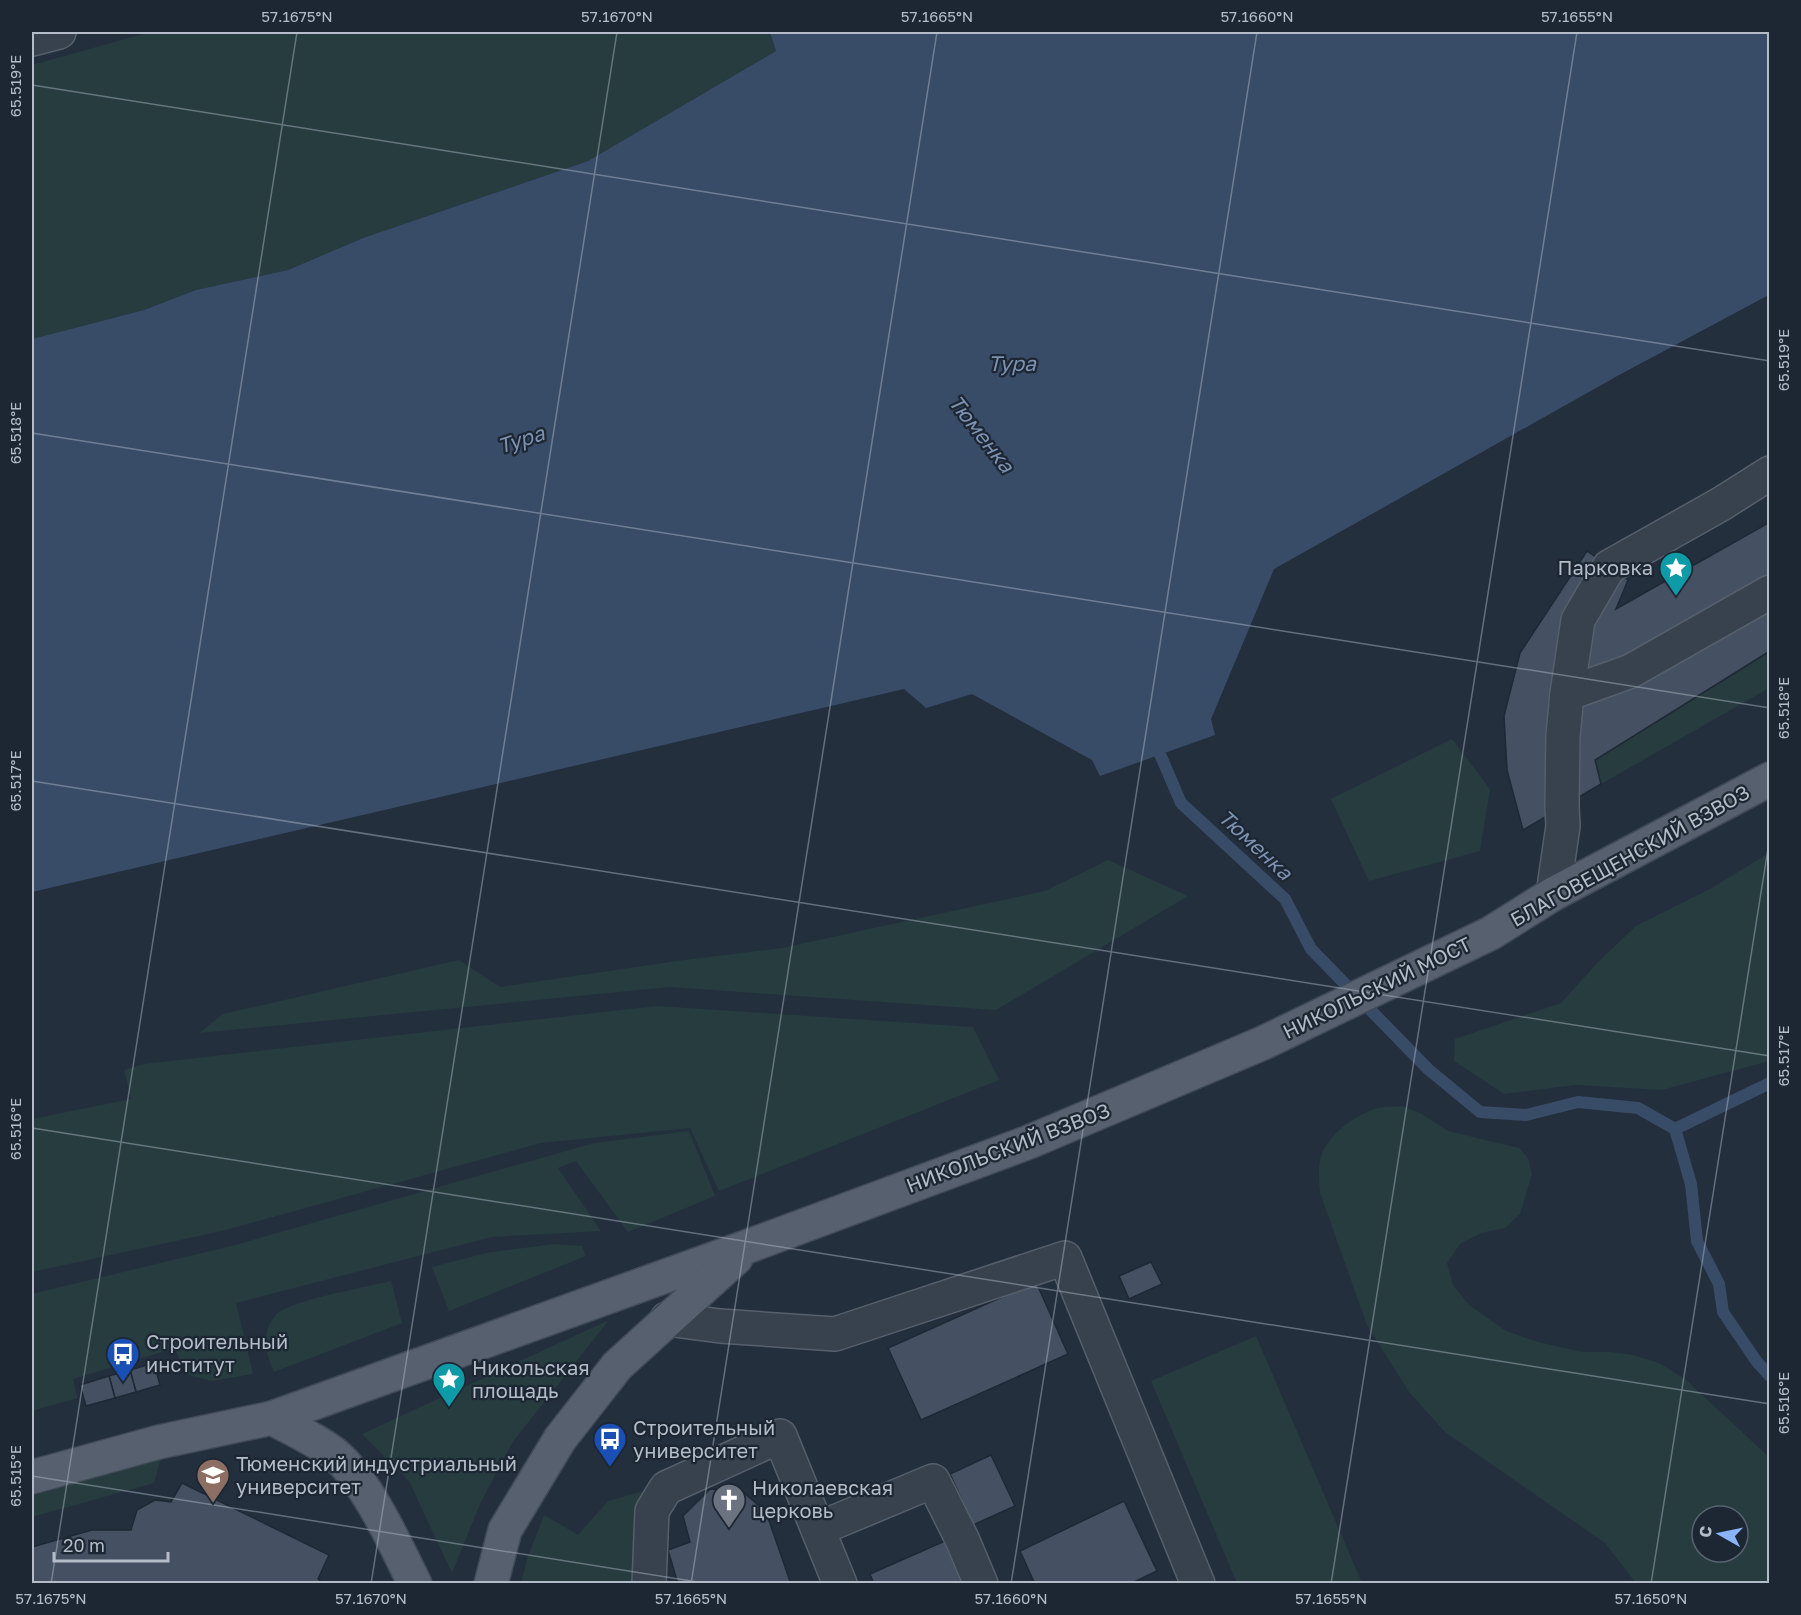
<svg xmlns="http://www.w3.org/2000/svg" width="1801" height="1615" font-family="'Golos Text',sans-serif">
<style>
.green{fill:#263c3f;fill-rule:evenodd}
.water{fill:#394c67}
.pier{fill:#242f3e}
.lines{fill:none;stroke-linecap:round;stroke-linejoin:round}
.stream{stroke:#394c67;stroke-width:12}
.building{fill:#455162;stroke:#1f2835;stroke-width:1.5}
.minor-casing{stroke:#565f6c;stroke-width:36}
.major-casing{stroke:#414a57;stroke-width:36}
.minor{stroke:#38414e;stroke-width:33}
.major{stroke:#56606e;stroke-width:33}
.ticks{fill:none;stroke:#b4bcc9;stroke-width:1.5;stroke-opacity:0.45}
.labels{text-anchor:middle;stroke-width:4.5;stroke-linejoin:round;paint-order:stroke}
.poi-label{font-size:20px;fill:#b4bcc9;stroke:#1d2633;text-anchor:start}
.street-label{font-size:20px;fill:#b4bcc9;stroke:#1d2633}
.water-label{font-size:21px;font-style:italic;fill:#7c92b1;stroke:#1d2633}
.neatline{fill:none;stroke:#b4bcc9;stroke-width:2}
.ticks-label{font-size:15px;text-anchor:middle;fill:#b4bcc9}
</style>
<rect width="100%" height="100%" fill="#242f3e"/>
<g class="green">
<path d="M150 32H770L776 51 588 161 363 238 288 270 196 290 144 310 32 339V65Z"/>
<path d="M1769 651V688L1601 784 1595 760Z"/>
<path d="M1452 739 1490 789 1480 851 1369 881 1331 799Z"/>
<path d="M1769 853V1061L1662 1090 1576 1085 1504 1094 1454 1061 1455 1039 1561 1003 1599 961 1636 926 1710 889Z"/>
<path d="M1108 860 1188 896 996 1010 670 987 199 1033 223 1014 459 960 500 987 677 961 782 948 1045 891Z"/>
<path d="M657 1006 973 1027 999 1080 719 1191 690 1128 541 1143 222 1231 32 1272V1119L131 1099 124 1070 144 1064Z"/>
<path d="M1402 1106 1420 1113 1448 1131 1519 1148 1528 1158 1532 1174 1520 1214 1505 1228 1481 1233 1460 1244 1447 1263 1453 1285 1469 1305 1506 1331 1538 1342 1583 1352H1610L1633 1355 1659 1363 1685 1379 1769 1457V1583H1636L1605 1543 1445 1432 1409 1392 1367 1325 1320 1193C1319 1180 1317 1164 1323 1151 1333 1131 1357 1114 1378 1108 1386 1106 1395 1107 1402 1106ZM1702 1516H1738V1552H1702Z"/>
<path d="M689 1131 715 1196 628 1232 576 1161 558 1168 601 1231 492 1237 236 1303 253 1374 212 1381 185 1374 175 1348 73 1379 77 1398 32 1411V1294L235 1245 594 1143Z"/>
<path d="M554 1244 582 1246 586 1256 449 1311 432 1267 486 1253Z"/>
<path d="M391 1281 402 1323 274 1372C266 1353 260 1332 276 1315 289 1300 368 1287 391 1281Z"/>
<path d="M609 1320 512 1443 480 1504 452 1573 409 1481 362 1434Z"/>
<path d="M1256 1336 1362 1583H1237L1151 1381Z"/>
<path d="M161 1458 154 1483 32 1517V1496Z"/>
<path d="M644 1491 637 1512 633 1583 521 1584 527 1559 544 1515 578 1535 608 1501Z"/>
</g>
<path class="water" d="M770 32H1769V295L1612 379 1274 569 1211 719 1215 735 1100 776 1092 760 972 694 926 708 904 689 32 892V339L144 310 196 290 288 270 363 238 588 161 776 51Z"/>
<path class="pier" d="M1769 295 1770 298 1614 381 1612 379Z"/>
<g class="lines">
<g class="stream">
<path d="M1154 740 1181 803 1285 899 1311 949 1428 1069 1480 1112 1526 1115 1578 1102 1638 1108 1675 1129 1770 1083"/>
<path d="M1675 1129 1691 1184 1697 1241 1719 1284 1723 1312 1757 1362 1770 1376"/>
</g>
</g>
<g class="building">
<path d="M1770 522V651L1595 760 1601 784 1523 830 1507 770 1504 716 1520 653 1587 551 1628 580 1616 609Z"/>
<path d="M1151 1262 1162 1284 1129 1299 1119 1276Z"/>
<path d="M1036 1282 1068 1354 921 1420 888 1348Z"/>
<path d="M154 1363 160 1385 136 1392 130 1370Z"/>
<path d="M130 1370 136 1392 115 1398 109 1376Z"/>
<path d="M109 1376 115 1398 86 1406 80 1385Z"/>
<path d="M991 1455 1015 1506 973 1525 950 1474Z"/>
<path d="M182 1483 329 1555 318 1579 325 1584H32V1547L92 1530H131L137 1510 155 1500 171 1502Z"/>
<path d="M710 1489 742 1491 766 1512 791 1584H678L668 1550 690 1542 683 1516Z"/>
<path d="M1124 1501 1157 1571 1130 1584H1035L1020 1551Z"/>
<path d="M945 1541 963 1584H874L870 1574Z"/>
</g>
<g class="lines">
<g class="minor-casing">
<g id="minor">
<path d="M32 39 59 32"/>
<path d="M1567 694 1631 671 1770 592"/>
<path d="M1553 894 1563 826 1562 807 1563 736 1567 694 1578 620 1609 567 1721 504 1770 473"/>
<path d="M667 1319 720 1326 835 1334 1065 1258 1198 1584"/>
<path d="M818 1529 933 1481 962 1539 981 1584"/>
<path d="M649 1584 652 1511 666 1488 780 1436 840 1584"/>
</g>
</g>
<g class="major-casing">
<g id="major">
<path d="M272 1418C290 1428 325 1444 339 1458 369 1486 396 1546 415 1584"/>
<path d="M32 1477 159 1442 272 1418 749 1246 1029 1142 1263 1043 1491 933 1553 894 1770 779"/>
<path d="M491 1584 505 1530 560 1439 617 1366 736 1258"/>
</g>
</g>
<use href="#minor" class="minor"/>
<use href="#major" class="major"/>
</g>
<path class="ticks" d="M32 85 1770 361M32 433 1770 708M32 781 1770 1056M32 1128 1770 1404M32 1476 710 1584M51 1584 297 32M371 1584 617 32M691 1584 937 32M1011 1584 1257 32M1331 1584 1577 32M1651 1584 1770 836"/>
<defs>
<g id="sight-pin" transform="scale(1.725)"><path d="M0 17L-7.5 6A9.5 9.5 0 1 1 7.5 6Z" fill="#0f9aa8" stroke="#1d2633"/><path d="M0-6L1.8-2.2L6-1.7L2.9 1.2L3.7 5.4L0 3.3L-3.7 5.4L-2.9 1.2L-6-1.7L-1.8-2.2Z" fill="#fff"/></g>
<g id="bus-pin" transform="scale(1.725)"><path d="M0 17L-7.5 6A9.5 9.5 0 1 1 7.5 6Z" fill="#1a4fb4" stroke="#1d2633"/><path d="M-5-6H5V4H4V6H2V4H-2V6H-4V4H-5ZM-3.5-4V0h7V-4ZM-3.5 1.2v1.5H-2V1.2ZM2 1.2v1.5H3.5V1.2Z" fill="#fff"/></g>
<g id="university-pin" transform="scale(1.725)"><path d="M0 17L-7.5 6A9.5 9.5 0 1 1 7.5 6Z" fill="#8d6e63" stroke="#1d2633"/><path d="M0-5L7-2L0 1L-7-2ZM-4 1L0 2.5L4 1V4Q0 6-4 4Z" fill="#fff"/></g>
<g id="church-pin" transform="scale(1.725)"><path d="M0 17L-7.5 6A9.5 9.5 0 1 1 7.5 6Z" fill="#6b7280" stroke="#1d2633"/><path d="M-1.2-6h2.4v3.5h3.3v2.4h-3.3V6h-2.4V-.1h-3.3v-2.4h3.3Z" fill="#fff"/></g>
</defs>
<g fill-rule="evenodd">
<use href="#sight-pin" x="1676" y="568"/>
<use href="#bus-pin" x="123" y="1354"/>
<use href="#sight-pin" x="449" y="1379"/>
<use href="#bus-pin" x="610" y="1439"/>
<use href="#university-pin" x="213" y="1475"/>
<use href="#church-pin" x="729" y="1500"/>
</g>
<g class="labels">
<g class="poi-label">
<text x="1653" y="575" text-anchor="end">Парковка</text>
<text x="146" y="1349">Строительный<tspan x="146" dy="23">институт</tspan></text>
<text x="472" y="1375">Никольская<tspan x="472" dy="23">площадь</tspan></text>
<text x="633" y="1435">Строительный<tspan x="633" dy="23">университет</tspan></text>
<text x="236" y="1471">Тюменский индустриальный<tspan x="236" dy="23">университет</tspan></text>
<text x="752" y="1495">Николаевская<tspan x="752" dy="23">церковь</tspan></text>
</g>
<g class="street-label">
<text transform="translate(1630 856) rotate(-29)" y="7">БЛАГОВЕЩЕНСКИЙ ВЗВОЗ</text>
<text transform="translate(1377 988) rotate(-26)" y="7">НИКОЛЬСКИЙ МОСТ</text>
<text transform="translate(1008 1148) rotate(-21)" y="7">НИКОЛЬСКИЙ ВЗВОЗ</text>
</g>
<g class="water-label">
<text x="1012" y="371">Тура</text>
<text transform="translate(981 434) rotate(52)" y="7">Тюменка</text>
<text transform="translate(521 440) rotate(-18)" y="7">Тура</text>
<text transform="translate(1255 845) rotate(43)" y="7">Тюменка</text>
</g>
</g>
<rect width="1801" height="1615" fill="none" stroke="#1d2633" stroke-width="66"/>
<g transform="translate(1720 1534) rotate(279)"><circle r="28" fill="#1d2633" stroke="#59626f" stroke-width="1.5"/>
<path d="M0-4.5L10 22L0 15L-10 22Z" fill="#8ab4f8"/>
<text y="-9" font-size="16" font-weight="bold" text-anchor="middle" fill="#b4bcc9">С</text>
</g>
<path d="M54 1552v9h114v-9" fill="none" stroke="#b4bcc9" stroke-width="3"/>
<text x="63" y="1552" font-size="18" fill="#b4bcc9" stroke="#1d2633" stroke-width="4.5" paint-order="stroke">20 m</text>
<rect x="33" y="33" width="1735" height="1549" class="neatline"/>
<g class="ticks-label">
<text x="297" y="22">57.1675°N</text>
<text x="617" y="22">57.1670°N</text>
<text x="937" y="22">57.1665°N</text>
<text x="1257" y="22">57.1660°N</text>
<text x="1577" y="22">57.1655°N</text>
<text transform="translate(16 86) rotate(-90)" y="5">65.519°E</text>
<text transform="translate(1784 360) rotate(-90)" y="5">65.519°E</text>
<text transform="translate(16 433) rotate(-90)" y="5">65.518°E</text>
<text transform="translate(1784 708) rotate(-90)" y="5">65.518°E</text>
<text transform="translate(16 781) rotate(-90)" y="5">65.517°E</text>
<text transform="translate(1784 1056) rotate(-90)" y="5">65.517°E</text>
<text transform="translate(16 1129) rotate(-90)" y="5">65.516°E</text>
<text transform="translate(1784 1403) rotate(-90)" y="5">65.516°E</text>
<text transform="translate(16 1476) rotate(-90)" y="5">65.515°E</text>
<text x="51" y="1604">57.1675°N</text>
<text x="371" y="1604">57.1670°N</text>
<text x="691" y="1604">57.1665°N</text>
<text x="1011" y="1604">57.1660°N</text>
<text x="1331" y="1604">57.1655°N</text>
<text x="1651" y="1604">57.1650°N</text>
</g>
</svg>
